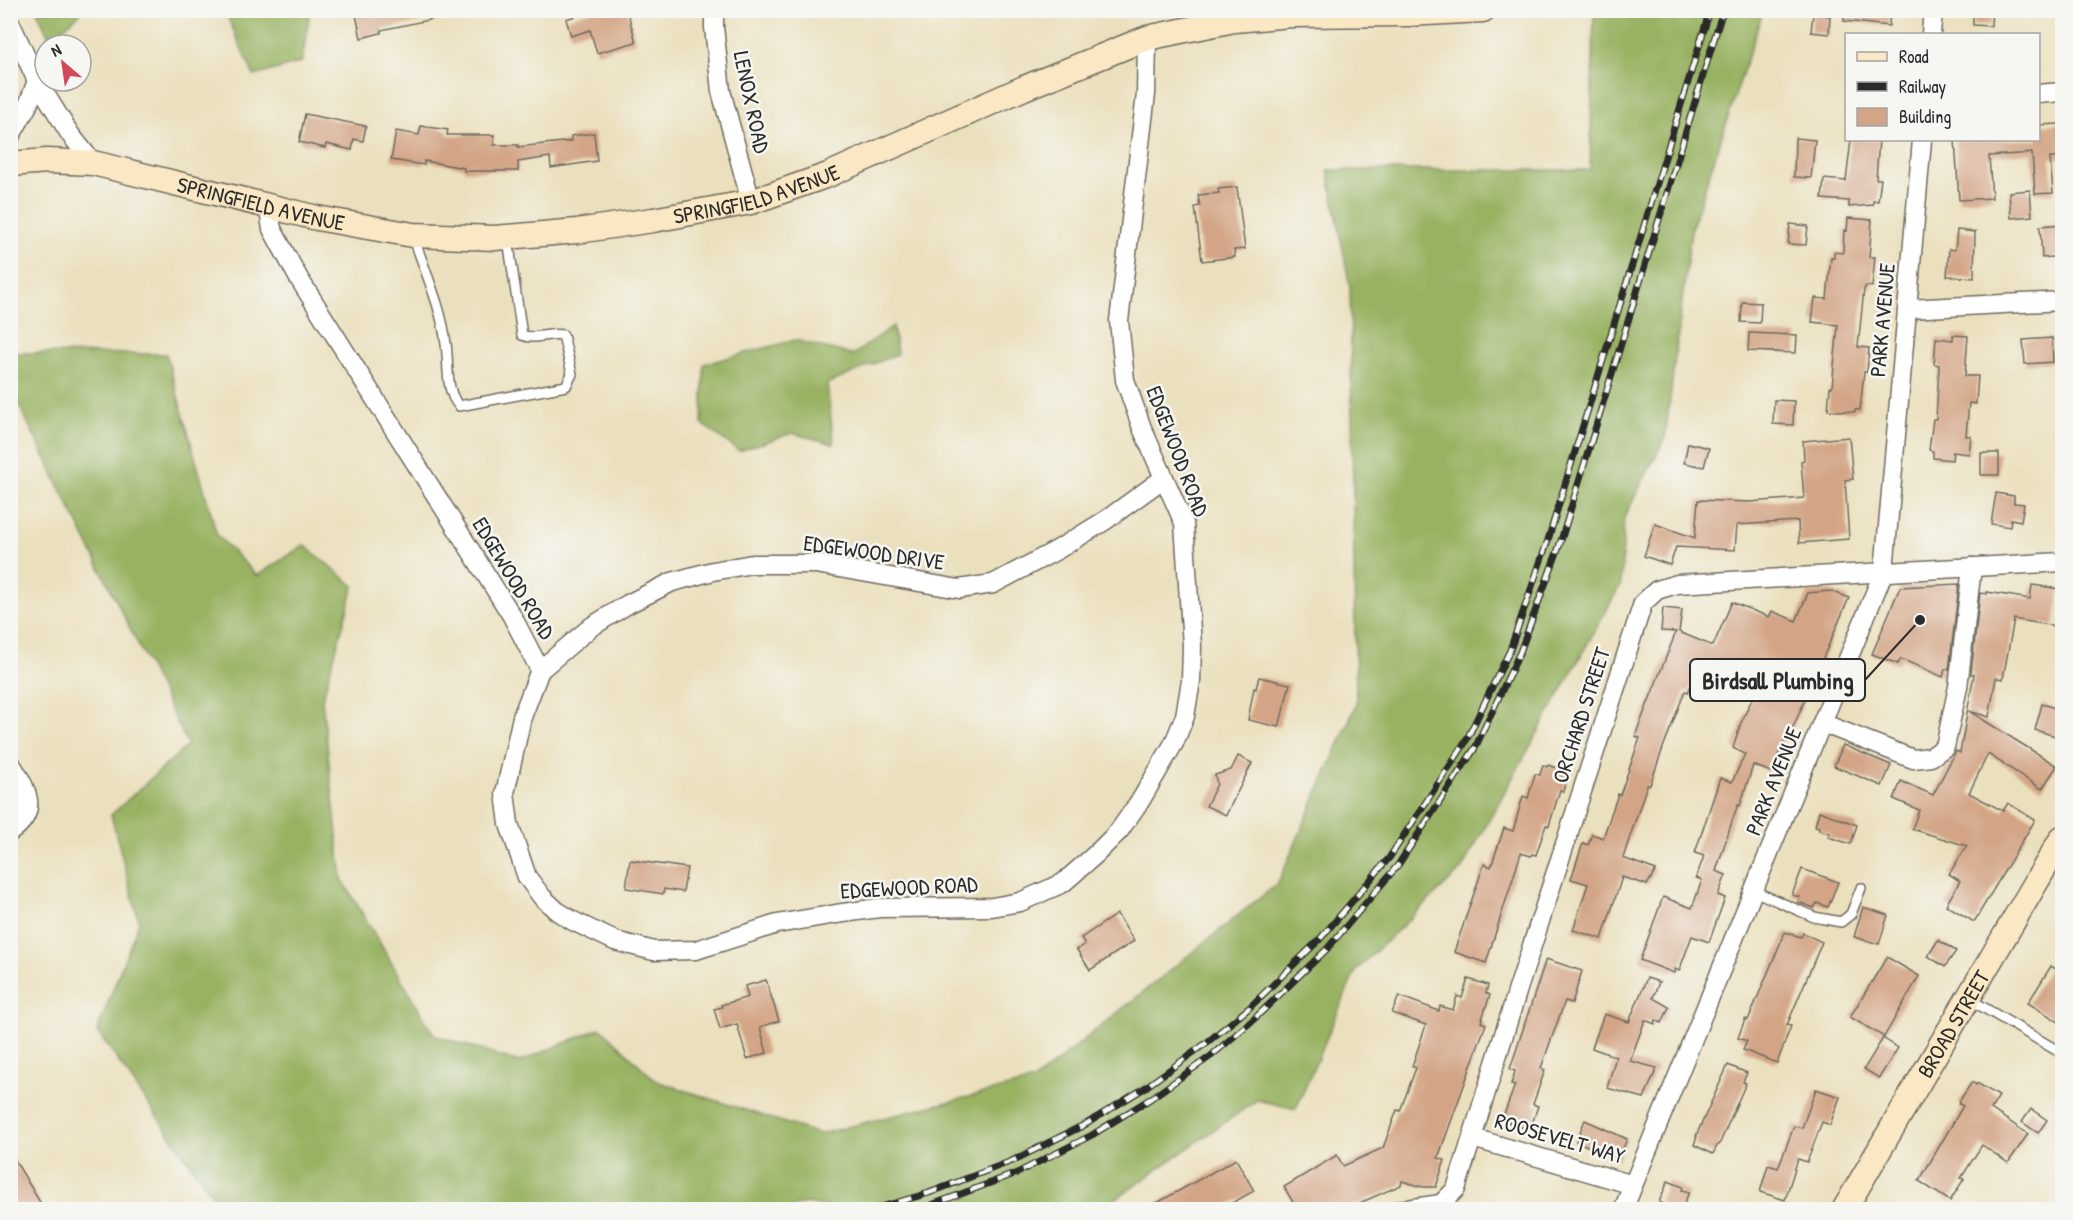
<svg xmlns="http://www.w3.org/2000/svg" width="2073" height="1220" font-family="'Patrick Hand',sans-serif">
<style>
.forest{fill:#98b262;stroke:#626e46;stroke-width:1.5}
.building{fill:#d3a485}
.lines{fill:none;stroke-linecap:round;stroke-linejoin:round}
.service-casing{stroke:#6e6a5e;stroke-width:12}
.minor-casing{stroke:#6e6a5e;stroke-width:21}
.secondary-casing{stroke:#6e6a5e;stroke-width:27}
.service{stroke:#fff;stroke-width:9}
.minor{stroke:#fff;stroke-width:18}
.secondary{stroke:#fae7c3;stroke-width:24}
.rail-casing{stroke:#2b2b2b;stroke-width:7}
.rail{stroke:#f6f6f2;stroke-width:4.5;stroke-dasharray:14;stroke-linecap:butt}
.labels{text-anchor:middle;stroke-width:5;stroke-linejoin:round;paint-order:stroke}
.street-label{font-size:22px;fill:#2b2b2b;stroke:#f6f6f2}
.leader{fill:none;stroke:#2b2b2b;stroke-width:2}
.callout-dot{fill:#2b2b2b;stroke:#f6f6f2;stroke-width:2}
.callout{fill:#f6f6f2;stroke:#2b2b2b;stroke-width:2}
.callout-label{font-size:24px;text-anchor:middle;font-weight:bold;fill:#2b2b2b}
</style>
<rect width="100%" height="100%" fill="#f6f6f2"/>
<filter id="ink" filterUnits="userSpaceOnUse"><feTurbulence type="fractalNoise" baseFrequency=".0167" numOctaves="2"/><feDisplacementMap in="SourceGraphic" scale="12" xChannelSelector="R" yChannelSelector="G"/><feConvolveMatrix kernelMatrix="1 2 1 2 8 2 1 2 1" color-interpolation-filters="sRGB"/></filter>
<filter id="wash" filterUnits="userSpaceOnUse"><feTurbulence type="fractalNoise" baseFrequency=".008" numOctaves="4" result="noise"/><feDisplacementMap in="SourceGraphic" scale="24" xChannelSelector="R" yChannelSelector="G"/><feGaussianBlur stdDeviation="1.35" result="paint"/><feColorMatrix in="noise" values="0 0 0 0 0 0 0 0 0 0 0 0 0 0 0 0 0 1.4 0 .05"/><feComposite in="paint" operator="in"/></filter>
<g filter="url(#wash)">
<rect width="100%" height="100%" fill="#ebe0bd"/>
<g class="forest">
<path d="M37 11H83L50 39Z"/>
<path d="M225 11H310L302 62 254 76Z"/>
<path d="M1594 11H1763L1691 230 1665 438 1624 518 1621 584 1461 870 1356 970 1296 1109 1257 1100 1101 1209 845 1210 806 1203 784 1210 222 1209 97 1031 139 922 111 815 188 745 11 389V353L166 354 217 535 257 576 304 545 354 586 322 700 342 879 434 1035 519 1062 601 1028 656 1081 819 1134 1033 1081 1278 883 1356 705 1350 287 1328 170H1590Z"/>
<path d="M893 326 897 354 827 384 834 444 792 433 739 451 702 424 704 364 795 340 853 355Z"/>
</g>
<g id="blocks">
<g class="building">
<path d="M355 10H442L443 17 381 30V33L361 38Z"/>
<path d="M594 10H627L636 42 597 53 590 30 571 36 566 19Z"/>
<path d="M1845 10H1890L1889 26 1844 21Z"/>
<path d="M1973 10H1992L1991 26 1973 25Z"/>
<path d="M1813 14 1830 16 1829 34 1811 32Z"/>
<path d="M305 114 366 126 363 141 354 139 352 150 326 144 325 148 299 142Z"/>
<path d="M2061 124 2062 158H2050L2053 193 2035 194 2032 153 1989 156 1992 198 1959 200 1955 140H2038V125Z"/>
<path d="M421 126 448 130 447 135H494V145H518V147L571 141V136L594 133 597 161 551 168 550 157 518 162V171H464V168L424 161V165L391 160 396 131 419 135Z"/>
<path d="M1795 138 1815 140 1811 178 1794 177Z"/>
<path d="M1851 140H1879L1876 179H1881L1878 201H1873V205L1849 207V201L1822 199 1824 179 1846 181Z"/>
<path d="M1237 187 1245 249 1234 250 1235 257 1202 261 1195 207 1200 206 1198 195 1219 193 1218 189Z"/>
<path d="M2030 190 2032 216 2011 218 2009 192Z"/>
<path d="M1848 218 1872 220 1869 257H1875L1872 287 1866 286 1864 289 1858 347 1869 348 1867 372H1864L1860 410H1855V412L1828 410 1830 387H1832L1838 325 1812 322 1815 298 1827 299 1831 258H1834V252L1843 253 1844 230 1847 231Z"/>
<path d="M1790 224 1808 226 1806 245 1788 244Z"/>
<path d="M2062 224V256L2042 258 2040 226Z"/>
<path d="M1957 230 1975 232 1974 278 1947 276 1949 249 1955 250Z"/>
<path d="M1742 302 1761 303 1760 323 1741 322Z"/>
<path d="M1749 333 1797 335 1796 353 1748 351Z"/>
<path d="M1953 335 1968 336 1965 376H1978L1976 404 1969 403 1966 436H1971L1969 454 1953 452 1952 460 1933 458V451L1929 450 1933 419H1936L1939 365 1934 364 1936 338 1953 340Z"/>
<path d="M2052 338 2053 362 2025 364 2023 340Z"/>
<path d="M1774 400 1794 401 1793 425 1773 424Z"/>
<path d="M1849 437 1853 479 1845 480 1849 539 1799 543 1798 521 1737 525 1735 550 1676 547 1670 565 1644 556 1655 524 1695 538 1698 500 1749 502 1804 498 1801 461 1804 460 1803 441Z"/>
<path d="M1688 443 1709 448 1704 467 1684 463Z"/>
<rect x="1981" y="453" width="18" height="22"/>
<path d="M1996 493 2014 496V503L2024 504 2021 521 2011 519 2010 527 1991 524Z"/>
<path d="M1959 584 1949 670 1945 669 1943 677 1901 659 1898 664 1872 654 1900 587Z"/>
<path d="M2032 585 2060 589 2054 626 2014 619 2003 679 1996 678 1989 717 1969 711 2057 766 2042 789 1988 754 1969 793 2003 811 2008 803 2035 820 1974 922 1946 905 1960 881 1949 874 1967 846 1912 829 1919 810 1894 799 1901 781 1933 795 1956 751 1960 753 1974 674H1971L1980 593 1987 594V592L2030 599Z"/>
<path d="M1831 591 1849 598 1788 739 1784 741 1771 772 1753 765 1740 806 1738 805 1734 815 1716 871 1726 875 1718 895 1725 898 1709 942 1692 936 1679 971 1675 969 1674 973 1640 960 1663 897 1692 908 1702 880 1696 878 1704 856 1695 853 1720 778 1732 782 1745 754 1733 748 1741 723 1758 686 1704 664 1695 684 1692 683 1688 692 1685 691 1664 745 1650 785H1647L1623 858 1656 870 1647 885 1622 877 1602 939 1573 930 1588 884 1571 879 1583 843 1588 845 1592 834 1603 838 1618 794 1620 795 1640 738 1635 736 1676 632 1661 631 1663 608 1682 610 1679 632 1713 646 1732 602 1769 617 1772 611 1796 621 1808 593Z"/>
<path d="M1259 677 1290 684 1279 727 1248 720 1254 688 1256 689Z"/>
<path d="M2042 704 2062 710V738L2035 730Z"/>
<path d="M1843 745 1891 765 1882 786 1834 766Z"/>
<path d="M1238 756 1252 763 1226 815 1206 806 1217 784 1215 775 1231 770Z"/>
<path d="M1543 765 1547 767 1548 765 1570 772 1563 791 1560 790 1549 826 1546 825 1536 855 1532 854 1531 856 1521 853 1486 963 1454 952 1484 864 1491 867 1504 828 1513 831 1523 796 1528 798 1535 774 1540 775Z"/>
<path d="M1819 811 1857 825 1851 844 1828 837 1830 833 1819 830V827L1815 826Z"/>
<path d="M630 860 687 868 683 892 664 889 663 894 626 888Z"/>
<path d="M1802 869 1838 882 1828 907 1817 903 1814 908 1798 902 1800 897 1792 895Z"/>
<path d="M1863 907 1888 915 1879 944 1854 937Z"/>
<path d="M1117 914 1134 941 1090 970 1077 950 1085 944 1081 938Z"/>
<path d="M1785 932 1801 937 1803 933 1822 942 1787 1025 1791 1026 1777 1063 1743 1050 1747 1041 1738 1038 1745 1019 1748 1020Z"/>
<path d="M1938 940 1956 951 1945 967 1928 956Z"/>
<path d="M1887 957 1919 976 1884 1037 1850 1017Z"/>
<path d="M1546 959 1582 971 1572 1003 1565 1001 1541 1068 1545 1070 1533 1104 1538 1106 1530 1130 1502 1120 1515 1085 1511 1084 1515 1071 1510 1069Z"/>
<path d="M2051 966 2062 973V1024L2028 1003Z"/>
<path d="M1647 978 1659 982 1653 998 1669 1007 1662 1023 1656 1020 1655 1024 1645 1020 1630 1061 1657 1068 1644 1098 1607 1088 1616 1057 1592 1048 1604 1014 1629 1022Z"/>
<path d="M1468 979 1488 985 1486 993 1490 995 1481 1022 1486 1024 1438 1158 1445 1160 1436 1187H1423L1402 1181 1401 1185 1346 1209H1297L1284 1187 1337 1155 1343 1166 1383 1148 1397 1110 1400 1111 1416 1068 1412 1066 1426 1025 1392 1013 1399 996 1439 1011 1440 1006 1453 1010 1457 996 1462 998Z"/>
<path d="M766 980 779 1021 760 1027 767 1053 747 1059 737 1024 720 1029 714 1009 722 1007 721 1005 748 997 745 986Z"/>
<path d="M1883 1038 1898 1048 1879 1078 1864 1069Z"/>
<path d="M1728 1065 1747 1073 1743 1082 1746 1083 1719 1145 1718 1144 1713 1154 1694 1145 1697 1136H1696Z"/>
<path d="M1972 1082 1976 1085 1977 1083 1999 1096 1991 1109 2028 1134 2008 1163 1982 1145 1961 1178 1964 1179 1950 1201 1919 1181 1963 1106 1958 1103Z"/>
<path d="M1816 1089 1840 1097 1830 1125 1822 1122 1807 1162 1798 1159 1785 1200 1760 1192 1768 1165 1778 1168 1794 1126 1802 1128Z"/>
<path d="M2031 1109 2047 1120 2038 1133 2022 1122Z"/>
<path d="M1585 1120 1627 1139 1618 1160 1576 1141Z"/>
<path d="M10 1152 41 1204 31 1209H14L10 1204Z"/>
<path d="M1236 1159 1254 1191 1221 1209H1146Z"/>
<path d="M1668 1181 1683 1187 1682 1190 1689 1192 1682 1209H1659L1662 1203 1659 1202Z"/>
</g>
</g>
</g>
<g filter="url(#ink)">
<use href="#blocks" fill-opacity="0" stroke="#6e6a5e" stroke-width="1.5"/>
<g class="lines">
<g class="service-casing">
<g id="service">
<path d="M414 238C425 272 442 308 446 344 449 364 445 391 459 406L566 386 572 374 563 335C549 332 535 341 522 335L508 239"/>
<path d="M1754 891 1814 917 1841 922 1851 914 1861 888"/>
<path d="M1969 999 2058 1051"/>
</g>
</g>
<g class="minor-casing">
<g id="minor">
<path d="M712 10 714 14V27L721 91 751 202"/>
<path d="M10 22 37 81 70 134 93 163"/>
<path d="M1931 34 1933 10"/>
<path d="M2038 94 2062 92"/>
<path d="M10 137 28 105 37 81"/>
<path d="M268 205 272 229 298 277 512 616 540 670 522 717 505 793 509 824 527 877 542 897 557 911 573 921 615 941 654 951 696 950 777 924 836 914 879 908 992 907 1020 902 1063 883 1096 854 1119 831 1142 798 1174 743 1185 716 1191 681 1192 646 1184 523 1142 428 1125 380 1119 321 1146 94 1147 38"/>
<path d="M1908 309 2062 301"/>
<path d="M540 670 591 627 628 604 672 582 713 571 752 564H816L959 589 993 584 1057 550 1106 520 1164 478"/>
<path d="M1822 723 1913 759 1931 757 1945 747 1958 687 1972 567"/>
<path d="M10 762C25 787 42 810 10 832"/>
<path d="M1473 1138 1633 1185"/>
<path d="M1400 1210 1441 1204 1456 1189 1518 989 1643 603 1657 590 1677 584 2062 562"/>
<path d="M1623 1210 1884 571 1922 140"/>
</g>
</g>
<g class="secondary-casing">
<g id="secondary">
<path id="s1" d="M10 164 47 161 93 163 317 218 413 235 495 238 577 231 653 220 751 202 828 175 1024 88 1147 38 1234 20 1292 15 1408 14 1483 10"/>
<path id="s2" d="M1844 1210 2062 838"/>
</g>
</g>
<use href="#service" class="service"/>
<use href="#minor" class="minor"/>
<use href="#secondary" class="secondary"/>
<g class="rail-casing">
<g id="rail">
<path d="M871 1210 929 1193 1012 1161 1086 1124 1143 1089 1205 1044 1249 1008 1320 939 1389 858 1465 743 1510 650 1548 540 1710 10"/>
<path d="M918 1210 1017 1173 1092 1135 1150 1099 1211 1056 1254 1019 1327 949 1398 865 1475 748 1520 652 1559 547 1723 10"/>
</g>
</g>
<use href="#rail" class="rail"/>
</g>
</g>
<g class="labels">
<g class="street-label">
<text transform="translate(752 102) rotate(78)" y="8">LENOX ROAD</text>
<text dy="8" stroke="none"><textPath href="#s1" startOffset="759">SPRINGFIELD AVENUE</textPath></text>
<text dy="8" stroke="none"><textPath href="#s1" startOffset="256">SPRINGFIELD AVENUE</textPath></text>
<text transform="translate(1882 320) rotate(-85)" y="8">PARK AVENUE</text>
<text transform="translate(1178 451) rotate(69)" y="8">EDGEWOOD ROAD</text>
<text transform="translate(874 552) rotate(8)" y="8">EDGEWOOD DRIVE</text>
<text transform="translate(514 578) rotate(59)" y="8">EDGEWOOD ROAD</text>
<text transform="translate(1581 715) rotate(-72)" y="8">ORCHARD STREET</text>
<text transform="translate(1773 781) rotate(-68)" y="8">PARK AVENUE</text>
<text transform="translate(909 887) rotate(-3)" y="8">EDGEWOOD ROAD</text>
<text dy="8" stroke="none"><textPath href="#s2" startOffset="216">BROAD STREET</textPath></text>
<text transform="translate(1560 1138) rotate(16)" y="8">ROOSEVELT WAY</text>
</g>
</g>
<path class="leader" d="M1920 620L1865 680"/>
<circle class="callout-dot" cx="1920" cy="620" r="6"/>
<rect class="callout" x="1690" y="659" width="175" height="42" rx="6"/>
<g class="callout-label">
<text x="1778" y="689">Birdsall Plumbing</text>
</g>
<rect width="2073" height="1220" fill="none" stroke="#f6f6f2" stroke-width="36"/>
<rect x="1845" y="33" width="195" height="108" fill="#f6f6f2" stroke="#a5a5a2" stroke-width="1.5"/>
<rect x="1857" y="52" width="30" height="9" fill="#fae7c3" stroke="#a5a5a2" stroke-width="1.5"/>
<text x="1899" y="63" font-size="18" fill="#2b2b2b">Road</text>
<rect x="1857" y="82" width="30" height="9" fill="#2b2b2b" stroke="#a5a5a2" stroke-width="1.5"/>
<text x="1899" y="93" font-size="18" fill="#2b2b2b">Railway</text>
<rect x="1857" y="108" width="30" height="18" fill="#d3a485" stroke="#a5a5a2" stroke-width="1.5"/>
<text x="1899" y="123" font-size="18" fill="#2b2b2b">Building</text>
<g transform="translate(63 63) rotate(331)"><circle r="28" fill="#f6f6f2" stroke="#a5a5a2" stroke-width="1.5"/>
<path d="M0-4.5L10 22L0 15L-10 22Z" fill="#d1495b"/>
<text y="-9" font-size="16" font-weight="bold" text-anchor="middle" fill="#2b2b2b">N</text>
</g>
</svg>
